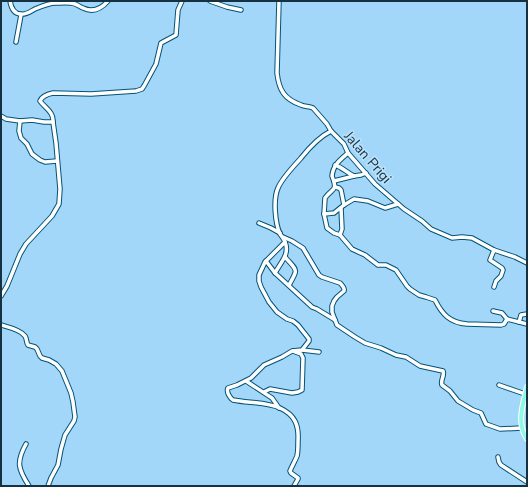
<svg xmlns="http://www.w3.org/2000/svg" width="528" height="487" font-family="'Nunito Sans',sans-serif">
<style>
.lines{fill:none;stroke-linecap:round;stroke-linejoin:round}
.minor-casing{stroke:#035277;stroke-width:5.5}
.major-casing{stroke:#fff;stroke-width:6}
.minor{stroke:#fff;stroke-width:3.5}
.major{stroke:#8ef9e5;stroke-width:4}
.labels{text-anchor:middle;stroke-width:3;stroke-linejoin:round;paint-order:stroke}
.street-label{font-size:14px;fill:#153142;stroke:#bbe2fc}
</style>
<rect width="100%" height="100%" fill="#a2d7f9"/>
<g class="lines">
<g class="minor-casing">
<g id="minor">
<path d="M10 1C11 7 14 14 21 14 26 15 31 11 35 9 42 6 49 3 56 3 62 3 69 2 75 4 78 5 80 7 83 8 93 13 101 9 108 1"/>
<path d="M210 1 227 7 241 10"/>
<path d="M279 1 277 73C279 90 284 99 301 105 305 107 309 106 313 108L327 124 331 131 344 144 348 153 355 161 375 184 404 209 422 221 431 229 452 238 462 237 472 238 494 250 515 257 527 263"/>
<path d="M16 42 21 15"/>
<path d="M1 116 6 119 20 121 32 120 44 122H53C54 112 45 108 40 101 42 96 48 94 53 93L91 94 136 91 142 89 144 86 156 64 161 43 176 35 178 10 182 1"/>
<path d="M20 121 19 131 21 138 27 144 32 154 40 160 45 162 57 161"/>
<path d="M348 153C340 160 333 165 332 176 338 192 333 187 325 198L324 214 327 228 334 233 340 235 352 249 365 255 378 265H386L396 270 407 286 410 289 419 295 426 297 435 300C442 314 450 323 467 324L501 325 504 324 507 319 527 324"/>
<path d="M335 165C342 167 347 173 354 176"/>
<path d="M334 181 354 176 361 175 366 173"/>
<path d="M335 187 339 188 341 190 344 205"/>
<path d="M324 214 334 213 344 205 354 199 368 201 385 208 398 204"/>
<path d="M259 223 271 228 280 233"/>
<path d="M340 235 342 229 341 208"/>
<path d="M283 237 292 241 303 248 319 275 322 277 340 283C342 285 345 288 344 291L337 297 334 301 332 306V312L335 320 337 325 355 337 365 343 381 348 396 355 406 357 420 366 443 371C445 376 440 380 442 385L450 391 458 401 473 410 481 413 486 424 500 429 522 428"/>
<path d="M285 242C290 254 281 262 275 273L312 307 317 309 335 320"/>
<path d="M285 257C297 271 299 268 289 285"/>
<path d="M266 261 275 273"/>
<path d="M494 287 496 281 501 276 503 270 502 268 490 260 494 250"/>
<path d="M1 296 7 286 20 254 26 244 52 216 59 204 60 189 56 143 53 122"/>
<path d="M493 311 502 313 507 319"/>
<path d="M519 322 521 315 527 314"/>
<path d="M1 325C8 327 21 330 25 336 27 339 26 342 28 345L35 347 37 349 40 356 42 358 49 360 56 364 62 371 71 393 73 402 75 417 74 421 65 435 61 449 58 465 51 478 48 486"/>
<path d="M302 350 319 352"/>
<path d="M246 381 272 398 279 408"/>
<path d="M499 385 525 394"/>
<path d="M264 392 270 389 292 393 298 392 302 390 303 358 301 354 293 351"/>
<path d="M26 444C16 462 18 469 29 486"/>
<path d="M498 457 499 462 501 465 527 482"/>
<path d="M294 486 298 479V478L291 473 290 471C292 466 295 461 297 456 298 452 298 446 298 441 299 425 295 415 280 408 266 402 248 403 233 400 230 398 226 392 228 388L237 385 251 378 264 365 282 357 292 351 302 350 309 341V339L298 325 293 321 287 319 277 312 269 302 261 287 259 281V275L265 262 285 242C284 239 282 237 280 234 275 223 273 199 278 188 282 178 294 166 301 158 309 148 319 137 331 131"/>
</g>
</g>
<g class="major-casing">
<path id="major" d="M527 387C523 404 516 423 527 439"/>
</g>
<use href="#minor" class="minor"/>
<use href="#major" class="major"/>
</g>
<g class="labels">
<g class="street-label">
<text transform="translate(368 157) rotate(49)" y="5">Jalan Prigi</text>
</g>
</g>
<rect width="528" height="487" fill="none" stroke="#153142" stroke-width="4"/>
</svg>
